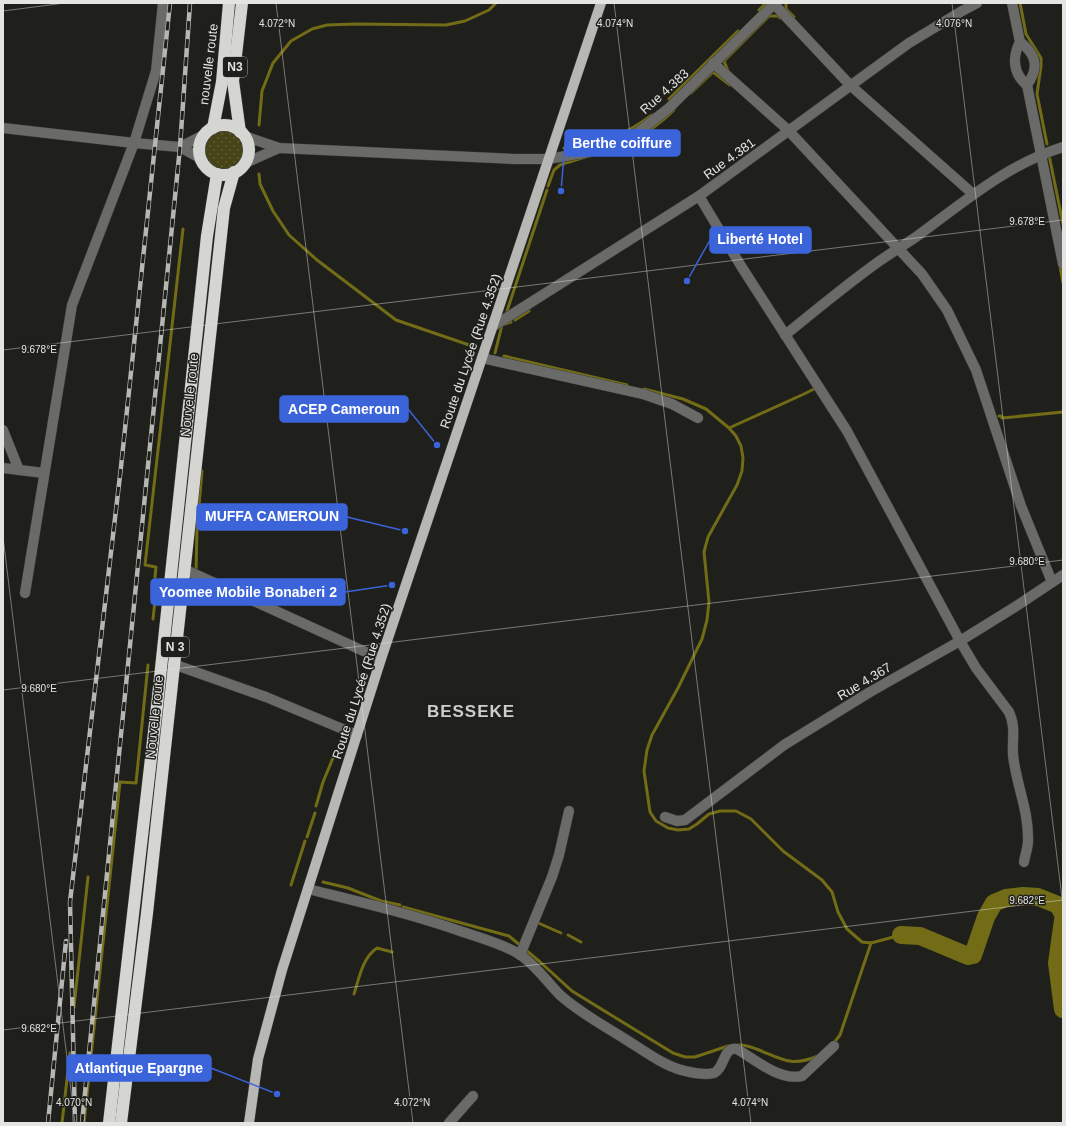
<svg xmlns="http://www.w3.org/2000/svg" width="1066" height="1126" font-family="Arial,sans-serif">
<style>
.garden{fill:url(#garden-dots)}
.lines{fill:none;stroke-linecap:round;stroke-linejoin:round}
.stream{stroke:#726c17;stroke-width:3}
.river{stroke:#726c17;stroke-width:18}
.minor-casing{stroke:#3b3b37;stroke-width:11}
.major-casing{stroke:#3b3b37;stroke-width:11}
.highway-casing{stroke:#3b3b37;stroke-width:13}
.minor{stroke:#6a6a68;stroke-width:10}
.major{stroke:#b7b7b3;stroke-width:10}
.highway{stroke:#d5d5d1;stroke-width:12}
.rail-casing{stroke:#b6b6b3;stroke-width:4.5}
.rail{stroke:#1f1f1b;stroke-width:3;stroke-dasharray:9;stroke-linecap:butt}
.ticks{fill:none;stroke:#e4e4e2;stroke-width:1;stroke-opacity:0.45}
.labels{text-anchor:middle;stroke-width:3;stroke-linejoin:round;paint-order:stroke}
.shield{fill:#1f1f1b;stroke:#a9a9a6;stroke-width:1}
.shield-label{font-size:12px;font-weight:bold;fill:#e4e4e2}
.street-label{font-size:13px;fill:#e4e4e2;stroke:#1f1f1b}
.district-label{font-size:17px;font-weight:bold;letter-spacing:1px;fill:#cecdc9;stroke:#1f1f1b}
.ticks-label{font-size:10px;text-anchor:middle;fill:#e4e4e2;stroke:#1f1f1b;stroke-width:3;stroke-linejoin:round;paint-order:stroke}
.leader{fill:none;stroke:#3b64da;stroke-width:1.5}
.callout-dot{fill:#3b64da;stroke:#1f1f1b;stroke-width:1.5}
.callout{fill:#3b64da;stroke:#3b64da;stroke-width:1.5}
.callout-label{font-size:14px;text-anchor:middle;font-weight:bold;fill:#fff}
</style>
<defs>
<pattern id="garden-dots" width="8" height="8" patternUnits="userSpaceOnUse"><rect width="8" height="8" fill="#464316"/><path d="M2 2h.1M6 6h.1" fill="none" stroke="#615e38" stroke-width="1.8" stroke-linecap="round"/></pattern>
</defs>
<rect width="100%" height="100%" fill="#1f1f1b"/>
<circle class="garden" cx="224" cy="150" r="20"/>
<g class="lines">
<g class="stream">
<path d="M786 3V9L794 17"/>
<path d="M1020 3 1026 34 1041 58V66L1037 94 1047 144"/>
<path d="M759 10 766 3"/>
<path d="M728 71 724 61 769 16H778L780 18"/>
<path d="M691 93 713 72 730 85"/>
<path d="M669 99 738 31"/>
<path d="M259 125 262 91 273 63 291 41 312 29 327 25 356 24 446 25 465 21 489 10 496 3"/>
<path d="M564 148C593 151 629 132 652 115"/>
<path d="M1049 155 1063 224"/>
<path d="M259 174 260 184 273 211 289 235 317 260 396 320 475 347"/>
<path d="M548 186 554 170 560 165C606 150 638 146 674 110"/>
<path d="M1060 266 1063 283"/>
<path d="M507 311 547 190"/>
<path d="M515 320 529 311"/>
<path d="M495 353 502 325 511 322"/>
<path d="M504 356 627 385"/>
<path d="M644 389 683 399 706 409 729 428 736 436 741 446 743 458 742 471 737 485 708 537 704 552 709 602 707 620 702 639 678 688 652 735 647 750 644 771 650 812 656 821 668 828 678 830 689 829 697 824 709 814 720 811H736L751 819 783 851 822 880 832 892 838 912 847 929 862 942 871 943 901 935"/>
<path d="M999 416H1001L1002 418 1063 412"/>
<path d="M729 428 804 394 814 389 815 385"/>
<path d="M196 572 197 528 202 471"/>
<path d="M155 577 156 567 145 565 183 229"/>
<path d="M153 619 156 592"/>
<path d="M316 806 323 782 333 758"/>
<path d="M307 837 315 813"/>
<path d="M323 882 348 888 381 901 400 905"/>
<path d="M291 885 305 841"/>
<path d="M403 907 509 936 539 961 572 991 673 1053 685 1057H695L728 1046"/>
<path d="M536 922 561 933"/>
<path d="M568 935 581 942"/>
<path d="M354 994C359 979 362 958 377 948L392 952"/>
<path d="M74 1007 88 877"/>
<path d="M833 1044 840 1035 871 943"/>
<path d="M738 1045C745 1045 752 1047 759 1050 783 1060 792 1067 818 1056"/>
<path d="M62 1123 70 1053"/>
<path d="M84 1123 120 782 136 783 148 665"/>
</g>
<g class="river">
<path d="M1063 920 1057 963 1063 1009"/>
<path d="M901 935 920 936 968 956 973 955 986 917 994 903 1006 898 1023 896 1038 897 1058 905 1063 914"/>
</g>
<g class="minor-casing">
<g id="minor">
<path d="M163 3 156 71 134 143 180 147 200 158"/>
<path d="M1012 3 1020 42"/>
<path d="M774 4 850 85 973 194"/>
<path d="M1020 42C1036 54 1040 67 1027 85"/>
<path d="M1020 42C1012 57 1013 74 1027 85"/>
<path d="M713 63 788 130 922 274 947 310 976 370 1021 506 1052 582"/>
<path d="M1027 85 1063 264"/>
<path d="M3 128 134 143 72 305 25 593"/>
<path d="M244 136 279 148 515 159H548L584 153 618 142 637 133 669 108 775 3"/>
<path d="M180 147 204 135"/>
<path d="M243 164 279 148"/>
<path d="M699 196 741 266 847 431 960 641 976 668 1009 712C1016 726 1012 740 1013 755 1016 784 1029 811 1028 841 1028 848 1025 855 1024 862"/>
<path d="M492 327 699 196 909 43 962 11 977 3"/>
<path d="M785 335C816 310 846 285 878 262 891 253 904 245 916 237 964 202 1006 165 1063 147"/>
<path d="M482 358 643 394 672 404 698 418"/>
<path d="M3 430 19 470"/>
<path d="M3 468 44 473"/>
<path d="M184 569 381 659"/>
<path d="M173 664 266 697 357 735"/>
<path d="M665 817 677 821 685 820 784 745 870 692 960 641 1018 605 1063 575"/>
<path d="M308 889C360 902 412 914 463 932 481 938 503 944 519 954 535 964 547 982 560 995 580 1013 603 1025 625 1039 643 1050 661 1064 681 1070 690 1072 704 1076 714 1073 725 1068 723 1046 737 1049 756 1060 779 1081 802 1076L834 1046"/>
<path d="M520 955 552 877 559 855 569 811"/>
<path d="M449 1123 473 1096"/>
</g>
</g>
<g class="major-casing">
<path id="major" d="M249 1123 258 1059 282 970 381 659 601 3"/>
</g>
<g class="highway-casing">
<g id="highway">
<circle cx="224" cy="150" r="25"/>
<path d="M213 128 222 82 229 3"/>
<path d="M240 132 233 81 242 3"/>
<path d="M109 1123 157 706 207 236 217 174"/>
<path d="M121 1123 147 913 224 208 234 172"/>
</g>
</g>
<use href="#minor" class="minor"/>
<use href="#major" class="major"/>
<use href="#highway" class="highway"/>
<g class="rail-casing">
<g id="rail">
<path d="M48 1123 66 941"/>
<path d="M75 1123 70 902 121 467 170 3"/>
<path d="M82 1123 180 147 190 3"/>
</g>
</g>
<use href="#rail" class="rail"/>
</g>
<path class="ticks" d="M276 3 413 1123M614 3 751 1123M952 3 1063 906M3 11 65 3M3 350 1063 220M3 537 75 1123M3 690 1063 560M3 1030 1063 900"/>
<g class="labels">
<g class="shield">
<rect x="223" y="57" width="24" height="20" rx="3"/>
<rect x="161" y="637" width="28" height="20" rx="3"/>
</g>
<g class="shield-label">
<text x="235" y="71">N3</text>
<text x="175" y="651">N 3</text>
</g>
<g class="street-label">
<text transform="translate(208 64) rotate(-83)" y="5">nouvelle route</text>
<text transform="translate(664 91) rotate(-42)" y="5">Rue 4.383</text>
<text transform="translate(729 158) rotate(-36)" y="5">Rue 4.381</text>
<text transform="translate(470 351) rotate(-71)" y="5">Route du Lycée (Rue 4.352)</text>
<text transform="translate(189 395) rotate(-84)" y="5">Nouvelle route</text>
<text transform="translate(361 681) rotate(-72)" y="5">Route du Lycée (Rue 4.352)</text>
<text transform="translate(864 681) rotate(-31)" y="5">Rue 4.367</text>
<text transform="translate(154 717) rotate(-84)" y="5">Nouvelle route</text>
</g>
<g class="district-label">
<text x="471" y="717">BESSEKE</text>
</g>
</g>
<g class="ticks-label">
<text x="277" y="27">4.072°N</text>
<text x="615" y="27">4.074°N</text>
<text x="954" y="27">4.076°N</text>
<text x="1027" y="225">9.678°E</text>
<text x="39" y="353">9.678°E</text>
<text x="1027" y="565">9.680°E</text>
<text x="39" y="692">9.680°E</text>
<text x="1027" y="904">9.682°E</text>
<text x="39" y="1032">9.682°E</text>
<text x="74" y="1106">4.070°N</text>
<text x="412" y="1106">4.072°N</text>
<text x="750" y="1106">4.074°N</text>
</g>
<path class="leader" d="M561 191L565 143M687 281L710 240M437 445L408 409M405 531L347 517M392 585L345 592M277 1094L211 1068"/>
<g class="callout-dot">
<circle cx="561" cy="191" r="4"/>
<circle cx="687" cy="281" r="4"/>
<circle cx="437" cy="445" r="4"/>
<circle cx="405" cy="531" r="4"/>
<circle cx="392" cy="585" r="4"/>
<circle cx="277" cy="1094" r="4"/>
</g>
<g class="callout">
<rect x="565" y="130" width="115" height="26" rx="4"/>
<rect x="710" y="227" width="101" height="26" rx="4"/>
<rect x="280" y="396" width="128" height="26" rx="4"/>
<rect x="197" y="504" width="150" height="26" rx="4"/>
<rect x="151" y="579" width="194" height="26" rx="4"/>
<rect x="67" y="1055" width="144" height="26" rx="4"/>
</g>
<g class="callout-label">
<text x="622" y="148">Berthe coiffure</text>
<text x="760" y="244">Liberté Hotel</text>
<text x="344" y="414">ACEP Cameroun</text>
<text x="272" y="521">MUFFA CAMEROUN</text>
<text x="248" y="597">Yoomee Mobile Bonaberi 2</text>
<text x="139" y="1073">Atlantique Epargne</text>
</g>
<rect width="1066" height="1126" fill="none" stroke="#e4e4e2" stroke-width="8"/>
</svg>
